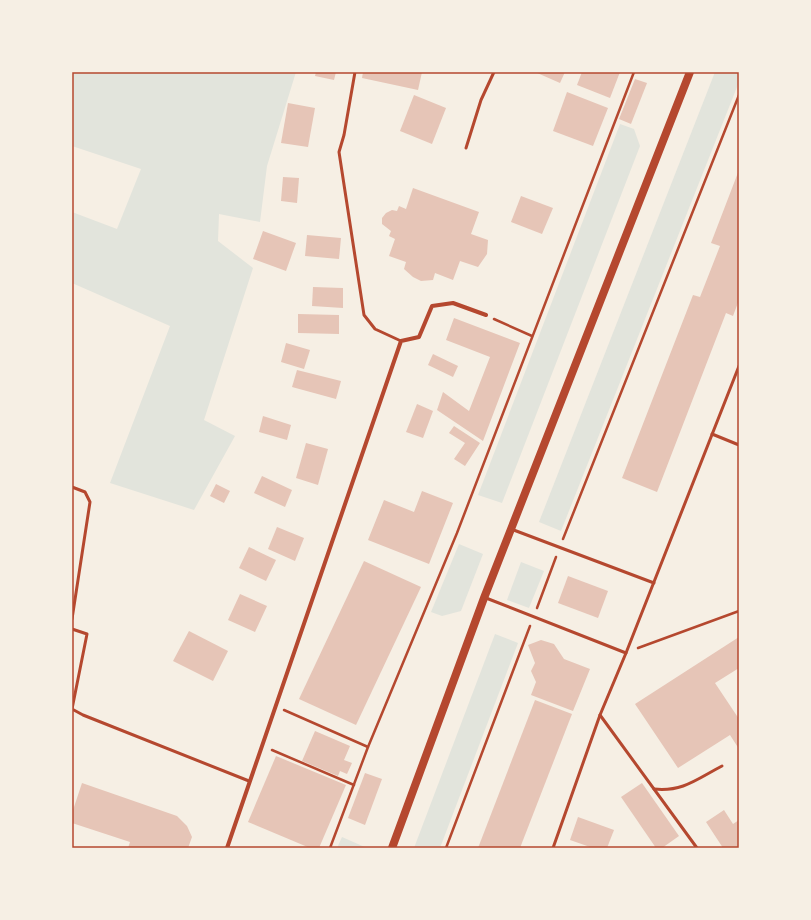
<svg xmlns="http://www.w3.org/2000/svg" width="811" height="920" font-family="'Roboto Condensed',sans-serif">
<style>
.green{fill:#e2e4dc}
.building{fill:#e6c5b7}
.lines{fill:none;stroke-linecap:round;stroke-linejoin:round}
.path{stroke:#b5482f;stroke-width:2.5}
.service{stroke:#b5482f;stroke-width:3}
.minor{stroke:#b5482f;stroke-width:4}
.secondary{stroke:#b5482f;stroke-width:8}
.neatline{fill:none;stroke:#b5482f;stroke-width:1.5}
</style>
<rect width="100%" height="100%" fill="#f6efe4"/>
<g class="green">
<path d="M72 72H296L267 166 260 222 219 214 218 241 253 268 204 420 235 436 194 510 110 483 170 326 72 283V212L117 229 141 169 72 146Z"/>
<path d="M715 72H739V82L561 531 539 522Z"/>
<path d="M620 124 634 129 640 146 502 503 478 495Z"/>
<path d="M459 544 483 554 461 611 442 616 431 612Z"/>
<path d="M521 562 544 571 529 608 507 600Z"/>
<path d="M495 634 518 643 440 848H414Z"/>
<path d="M342 837 367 848H337Z"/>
</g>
<g class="building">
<path d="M316 72H336L334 80 315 76Z"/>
<path d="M363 72H422L418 90 362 78Z"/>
<path d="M535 72H565L560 83Z"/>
<path d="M582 72H620L610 98 577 85Z"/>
<path d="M635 79 647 83 631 124 619 119Z"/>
<path d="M567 92 608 108 593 146 553 131Z"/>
<path d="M414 95 446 108 432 144 400 131Z"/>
<path d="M288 103 315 108 308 147 281 143Z"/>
<path d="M739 170V300L733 316 726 313 657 492 622 478 693 295 700 297 720 246 711 243Z"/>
<path d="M283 177 299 178 297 203 281 201Z"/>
<path d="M413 188 479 212 471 234 488 240 487 254 478 267 460 261 453 280 435 273 433 280 421 281 413 277 404 269 406 262 389 256 395 239 389 236 391 231 382 224V218L386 213 392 210 397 211 399 206 406 209Z"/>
<path d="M521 196 553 208 542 234 511 222Z"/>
<path d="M263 231 296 243 286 271 253 259Z"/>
<path d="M307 235 341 238 339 259 305 256Z"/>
<path d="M313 287 343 288V308L312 306Z"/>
<path d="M298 314 339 315V334L298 333Z"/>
<path d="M454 318 520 343 483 441 437 410 443 392 469 411 490 357 446 340Z"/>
<path d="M286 343 310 350 304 369 281 362Z"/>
<path d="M433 354 458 366 453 377 428 365Z"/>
<path d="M297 370 341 381 336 399 292 387Z"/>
<path d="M417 404 433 411 423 438 406 432Z"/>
<path d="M263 416 291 425 287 440 259 432Z"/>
<path d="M454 426 480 443 465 466 454 459 465 443 449 433Z"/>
<path d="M306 443 328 449 318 485 296 478Z"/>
<path d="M262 476 292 490 285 507 254 493Z"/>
<path d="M216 484 230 491 224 503 210 496Z"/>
<path d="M422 491 453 503 429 564 368 540 384 500 414 512Z"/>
<path d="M277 527 304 538 295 561 268 549Z"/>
<path d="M249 547 276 560 266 581 239 568Z"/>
<path d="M364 561 421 587 356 725 299 699Z"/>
<path d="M568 576 608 591 598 618 558 603Z"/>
<path d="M240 594 267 606 255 632 228 620Z"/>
<path d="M189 631 228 651 213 681 173 661Z"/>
<path d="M739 637V668L715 683 739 719V749L730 735 678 768 635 704Z"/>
<path d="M541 640 554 644 564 659 590 669 573 711 531 695 536 682 531 671 535 663 528 645Z"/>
<path d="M535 700 572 714 520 848H478Z"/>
<path d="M315 731 350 746 344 760 352 763 347 774 340 771 338 776 302 761Z"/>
<path d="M276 756 346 785 319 848H310L248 822Z"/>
<path d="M365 773 382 779 365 825 348 818Z"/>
<path d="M82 783 177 816 187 826 192 837 188 848H128L130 842 72 823V813Z"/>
<path d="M642 783 679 836 662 848H656L621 797Z"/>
<path d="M724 810 733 824 739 820V848H723L706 822Z"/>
<path d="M578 817 614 830 607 848H593L570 840Z"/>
</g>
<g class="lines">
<g class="path">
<path d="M494 319 532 336"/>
<path d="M563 539 739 95"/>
<path d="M537 608 556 557"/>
<path d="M638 648 739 611"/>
<path d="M284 710 368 747"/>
<path d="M272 750 354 785"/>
<path d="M330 848 368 747 457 533 634 72"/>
<path d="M446 848 530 626"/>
</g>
<g class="service">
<path d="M355 72 344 135 339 152 364 315 375 329 401 341"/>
<path d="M466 148 481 100 494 72"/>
<path d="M712 434 739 445"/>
<path d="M72 487 85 492 90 502 72 619"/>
<path d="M511 529 654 583"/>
<path d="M486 598 626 653"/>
<path d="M72 629 87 634 72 709 83 715 249 781"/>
<path d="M600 715 697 848"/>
<path d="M654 789C683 792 697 779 722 766"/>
<path d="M553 848 600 715 626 653 739 366"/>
</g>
<path class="minor" d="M227 848 401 341 419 337 432 306 453 303 486 315"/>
<path class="secondary" d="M392 848 484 598 690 72"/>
</g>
<rect width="811" height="920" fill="none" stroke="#f6efe4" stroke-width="146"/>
<rect x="73" y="73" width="665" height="774" class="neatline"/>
</svg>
